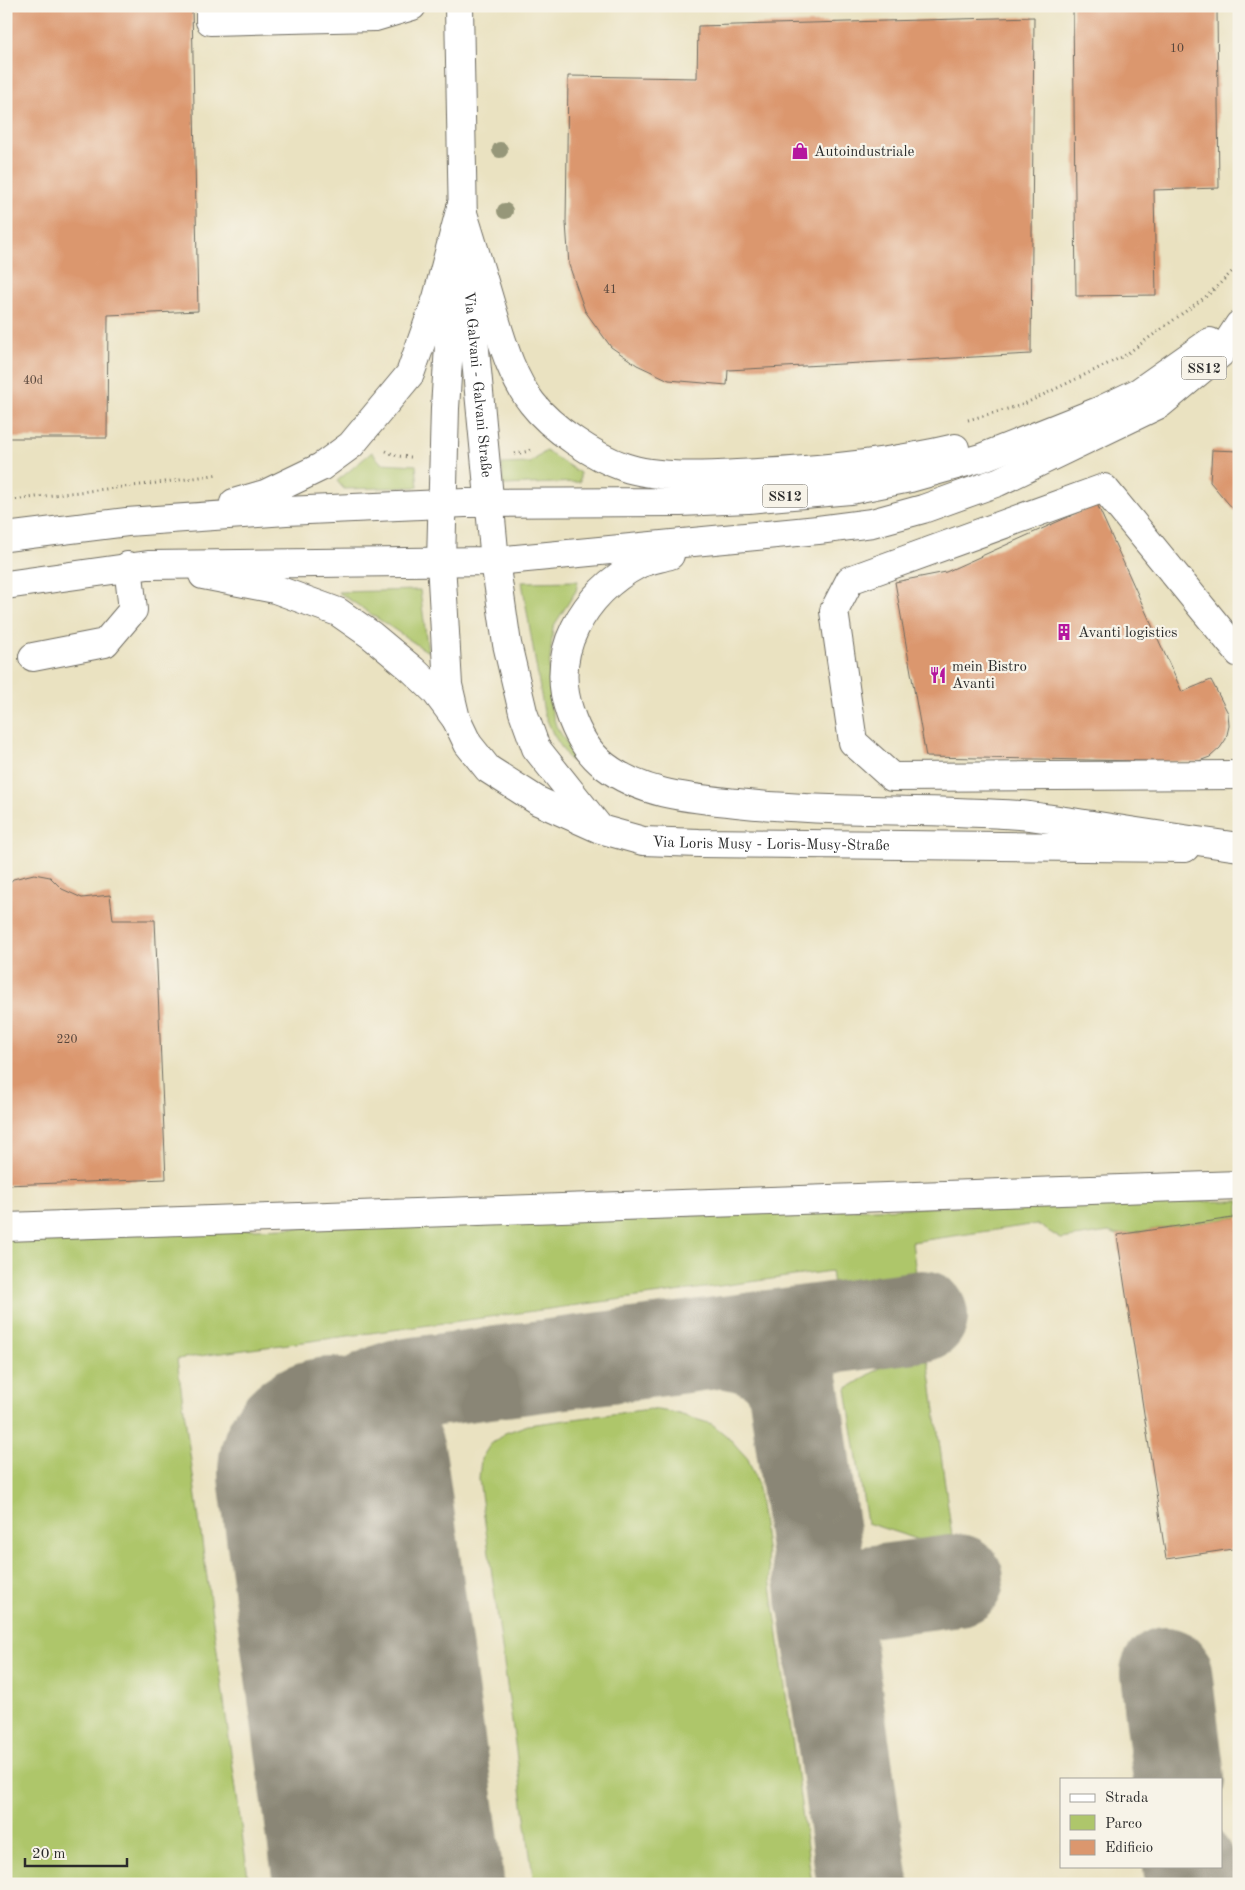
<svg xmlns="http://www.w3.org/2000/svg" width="1245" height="1890" font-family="'Old Standard TT',serif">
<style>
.green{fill:#aec66b;stroke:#6c784b}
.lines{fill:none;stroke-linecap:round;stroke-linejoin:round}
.taxiway{stroke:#8a8676;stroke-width:92}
.runway{stroke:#8a8676;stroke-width:230}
.building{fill:#db976e}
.minor-casing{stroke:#6e6b60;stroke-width:30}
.major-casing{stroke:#6e6b60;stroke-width:30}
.path{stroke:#6e6b60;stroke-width:3;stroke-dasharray:1 4;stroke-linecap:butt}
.minor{stroke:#fff;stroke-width:28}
.major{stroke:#fff;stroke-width:28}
.tree{fill:#969779}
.labels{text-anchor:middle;stroke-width:4.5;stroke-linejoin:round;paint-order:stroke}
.number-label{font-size:12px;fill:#57463c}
.shield{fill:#f7f3e8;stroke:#686764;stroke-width:1}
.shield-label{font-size:14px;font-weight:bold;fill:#2b2b2b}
.poi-label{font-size:15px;fill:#2b2b2b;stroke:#f7f3e8;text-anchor:start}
.street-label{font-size:15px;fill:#2b2b2b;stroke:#f7f3e8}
</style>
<rect width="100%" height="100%" fill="#f7f3e8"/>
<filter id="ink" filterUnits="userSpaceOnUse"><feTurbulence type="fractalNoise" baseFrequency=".02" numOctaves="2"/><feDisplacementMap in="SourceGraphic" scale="10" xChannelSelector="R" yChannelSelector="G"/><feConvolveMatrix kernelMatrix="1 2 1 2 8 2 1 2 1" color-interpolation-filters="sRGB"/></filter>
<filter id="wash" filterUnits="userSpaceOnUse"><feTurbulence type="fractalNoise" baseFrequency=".0096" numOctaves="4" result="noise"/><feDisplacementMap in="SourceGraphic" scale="20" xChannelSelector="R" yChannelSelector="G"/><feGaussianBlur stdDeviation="1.12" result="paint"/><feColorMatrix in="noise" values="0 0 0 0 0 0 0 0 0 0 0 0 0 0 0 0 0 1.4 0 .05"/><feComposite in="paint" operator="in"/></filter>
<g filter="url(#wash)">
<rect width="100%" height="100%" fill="#eae2c1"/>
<g class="green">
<path d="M546 451 580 473V482L503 485 502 464 530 463Z"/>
<path d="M372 452 381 463 416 465 418 487 344 489 337 481Z"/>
<path d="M578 581 576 591 553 627 549 670 551 707 556 726 576 757 570 761 553 734 544 713 522 582Z"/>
<path d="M420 590 428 652 338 592Z"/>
<path d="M1239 1201V1217L1117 1235 1109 1232 1061 1239 1037 1224 912 1242 916 1273 833 1285 831 1271 177 1359 249 1884H6V1237L1062 1203Z"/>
<path d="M927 1351 952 1536 923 1541 867 1523 846 1389 901 1355Z"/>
<path d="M650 1409 672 1412 712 1424 729 1438 748 1459 757 1482 812 1884H534L479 1479 481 1459 490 1445 505 1433 528 1425Z"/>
</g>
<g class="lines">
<g class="taxiway">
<path d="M724 1342 922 1316"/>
<path d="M333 1472C333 1463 332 1453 332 1444 336 1412 372 1393 399 1385L724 1342C757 1348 782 1356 794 1390L863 1884"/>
<path d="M822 1598 958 1580"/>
<path d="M1166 1673 1179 1779"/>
<path d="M1189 1866 1191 1884"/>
</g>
<path class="runway" d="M333 1472 389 1884"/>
</g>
<g id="blocks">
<g class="building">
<path d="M6 6H192L198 311 108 315 107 438H6Z"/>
<path d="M1073 6H1155V11L1217 10 1219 188 1154 190 1156 295 1076 296Z"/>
<path d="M1034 17 1031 354 728 370 727 385 669 380 637 365 611 347 585 311 569 265 566 223 568 76 697 78 698 26Z"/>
<path d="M1212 450 1239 451V516L1210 482Z"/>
<path d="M1097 504 1182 692 1211 680 1228 713 1229 726 1226 739 1220 748 1210 757 1196 762 926 757 895 582 946 572Z"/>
<path d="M34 874 50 877 62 889 82 898 110 895 113 920H155L166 1179 6 1185V887L13 879Z"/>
<path d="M1239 1217V1548L1166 1559 1117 1235Z"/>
</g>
</g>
</g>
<g filter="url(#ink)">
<use href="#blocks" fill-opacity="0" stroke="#6e6b60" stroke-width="1"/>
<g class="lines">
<g class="minor-casing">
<g id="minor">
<path d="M210 6V21L375 17 412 6"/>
<path d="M495 561 507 644 523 712 536 748 598 826"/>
<path id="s1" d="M441 562 448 685 456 719 468 744 488 769 538 801 600 829 643 841 699 843 1185 848"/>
<path d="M1239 653 1104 488 850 580 834 611 853 742 892 777 1239 775"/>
<path d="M33 657 105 643 133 610 128 566"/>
<path d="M6 1227 1239 1185"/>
</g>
</g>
<g class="major-casing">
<g id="major">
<path d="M459 6 463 225"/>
<path d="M461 207C472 241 482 275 492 309 502 341 511 376 532 403 551 428 595 457 624 467 656 478 703 476 737 474 810 471 884 465 955 448"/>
<path id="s2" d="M467 265 495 561"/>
<path d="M234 503 265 494 321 467 351 445 410 374 437 298 461 207"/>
<path d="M6 537 127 522 286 511 465 503 680 502 748 499 850 490 910 478 981 458 1099 411 1139 392 1210 342"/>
<path d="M670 555C660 558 648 560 639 564 610 579 589 600 575 628 561 656 560 684 570 713 577 734 588 753 605 766 643 795 691 798 737 803 831 813 925 808 1019 815 1043 817 1068 822 1092 825 1141 833 1190 840 1239 847"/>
<path d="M441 562 445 408 453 284"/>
<path d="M203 575 275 589 338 612 371 635 413 670 435 691 456 719"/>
<path d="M6 585 148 565 495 561 818 530 872 523 923 509 998 482 1160 404 1220 354 1239 325"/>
</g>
</g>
<g class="path">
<path d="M968 420 1022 405 1124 356 1208 295 1239 265"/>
<path d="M386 451 397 456 411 457"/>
<path d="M515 454 529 451 532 448"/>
<path d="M6 501C77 491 148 486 219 474"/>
</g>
<use href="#minor" class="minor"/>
<use href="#major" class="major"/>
</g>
<g class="tree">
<circle cx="500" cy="150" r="8"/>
<circle cx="505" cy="211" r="8"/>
</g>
</g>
<defs>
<g id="shop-bare" transform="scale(1.35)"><path d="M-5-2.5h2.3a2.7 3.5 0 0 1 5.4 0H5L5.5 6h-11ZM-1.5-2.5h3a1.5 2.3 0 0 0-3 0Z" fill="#b5179e" stroke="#f7f3e8" stroke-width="2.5" paint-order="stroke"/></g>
<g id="building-bare" transform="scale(1.35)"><path d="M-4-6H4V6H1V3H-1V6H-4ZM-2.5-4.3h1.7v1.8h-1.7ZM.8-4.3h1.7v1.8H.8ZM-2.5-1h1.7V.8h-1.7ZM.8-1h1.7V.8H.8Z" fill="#b5179e" stroke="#f7f3e8" stroke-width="2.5" paint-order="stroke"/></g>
<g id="restaurant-bare" transform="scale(1.35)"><path d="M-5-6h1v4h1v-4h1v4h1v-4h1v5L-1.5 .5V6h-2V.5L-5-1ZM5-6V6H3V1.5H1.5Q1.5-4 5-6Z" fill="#b5179e" stroke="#f7f3e8" stroke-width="2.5" paint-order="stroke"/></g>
</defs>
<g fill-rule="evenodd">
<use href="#shop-bare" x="800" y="151"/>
<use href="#building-bare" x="1064" y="632"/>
<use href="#restaurant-bare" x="938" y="675"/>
</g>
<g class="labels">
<g class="number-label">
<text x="1177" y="52">10</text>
<text x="610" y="293">41</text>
<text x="33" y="384">40d</text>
<text x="67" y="1043">220</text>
</g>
<g class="shield">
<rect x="1181.5" y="356.5" width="45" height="23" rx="4"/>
<rect x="762.5" y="484.5" width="45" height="23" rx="4"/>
</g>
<g class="shield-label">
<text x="1204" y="373">SS12</text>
<text x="785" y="501">SS12</text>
</g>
<g class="poi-label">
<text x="814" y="156">Autoindustriale</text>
<text x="1078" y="637">Avanti logistics</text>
<text x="952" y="671">mein Bistro<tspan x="952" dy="17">Avanti</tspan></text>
</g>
<g class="street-label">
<text dy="5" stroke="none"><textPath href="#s2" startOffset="120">Via Galvani - Galvani Straße</textPath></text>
<text dy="5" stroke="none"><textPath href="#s1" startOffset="518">Via Loris Musy - Loris-Musy-Straße</textPath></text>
</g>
</g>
<rect width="1245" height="1890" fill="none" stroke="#f7f3e8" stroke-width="25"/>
<rect x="1060" y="1778" width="162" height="90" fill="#f7f3e8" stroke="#a5a39c"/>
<rect x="1070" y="1794" width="25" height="8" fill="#ffffff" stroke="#a5a39c"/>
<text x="1105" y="1802" font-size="15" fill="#2b2b2b">Strada</text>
<rect x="1070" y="1815" width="25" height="15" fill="#aec66b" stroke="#a5a39c"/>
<text x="1105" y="1828" font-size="15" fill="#2b2b2b">Parco</text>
<rect x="1070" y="1840" width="25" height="15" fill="#db976e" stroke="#a5a39c"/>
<text x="1105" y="1852" font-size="15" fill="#2b2b2b">Edificio</text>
<path d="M25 1858v8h102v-8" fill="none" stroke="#2b2b2b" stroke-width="2.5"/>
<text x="32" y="1858" font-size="15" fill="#2b2b2b" stroke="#f7f3e8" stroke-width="4" paint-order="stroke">20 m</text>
</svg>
